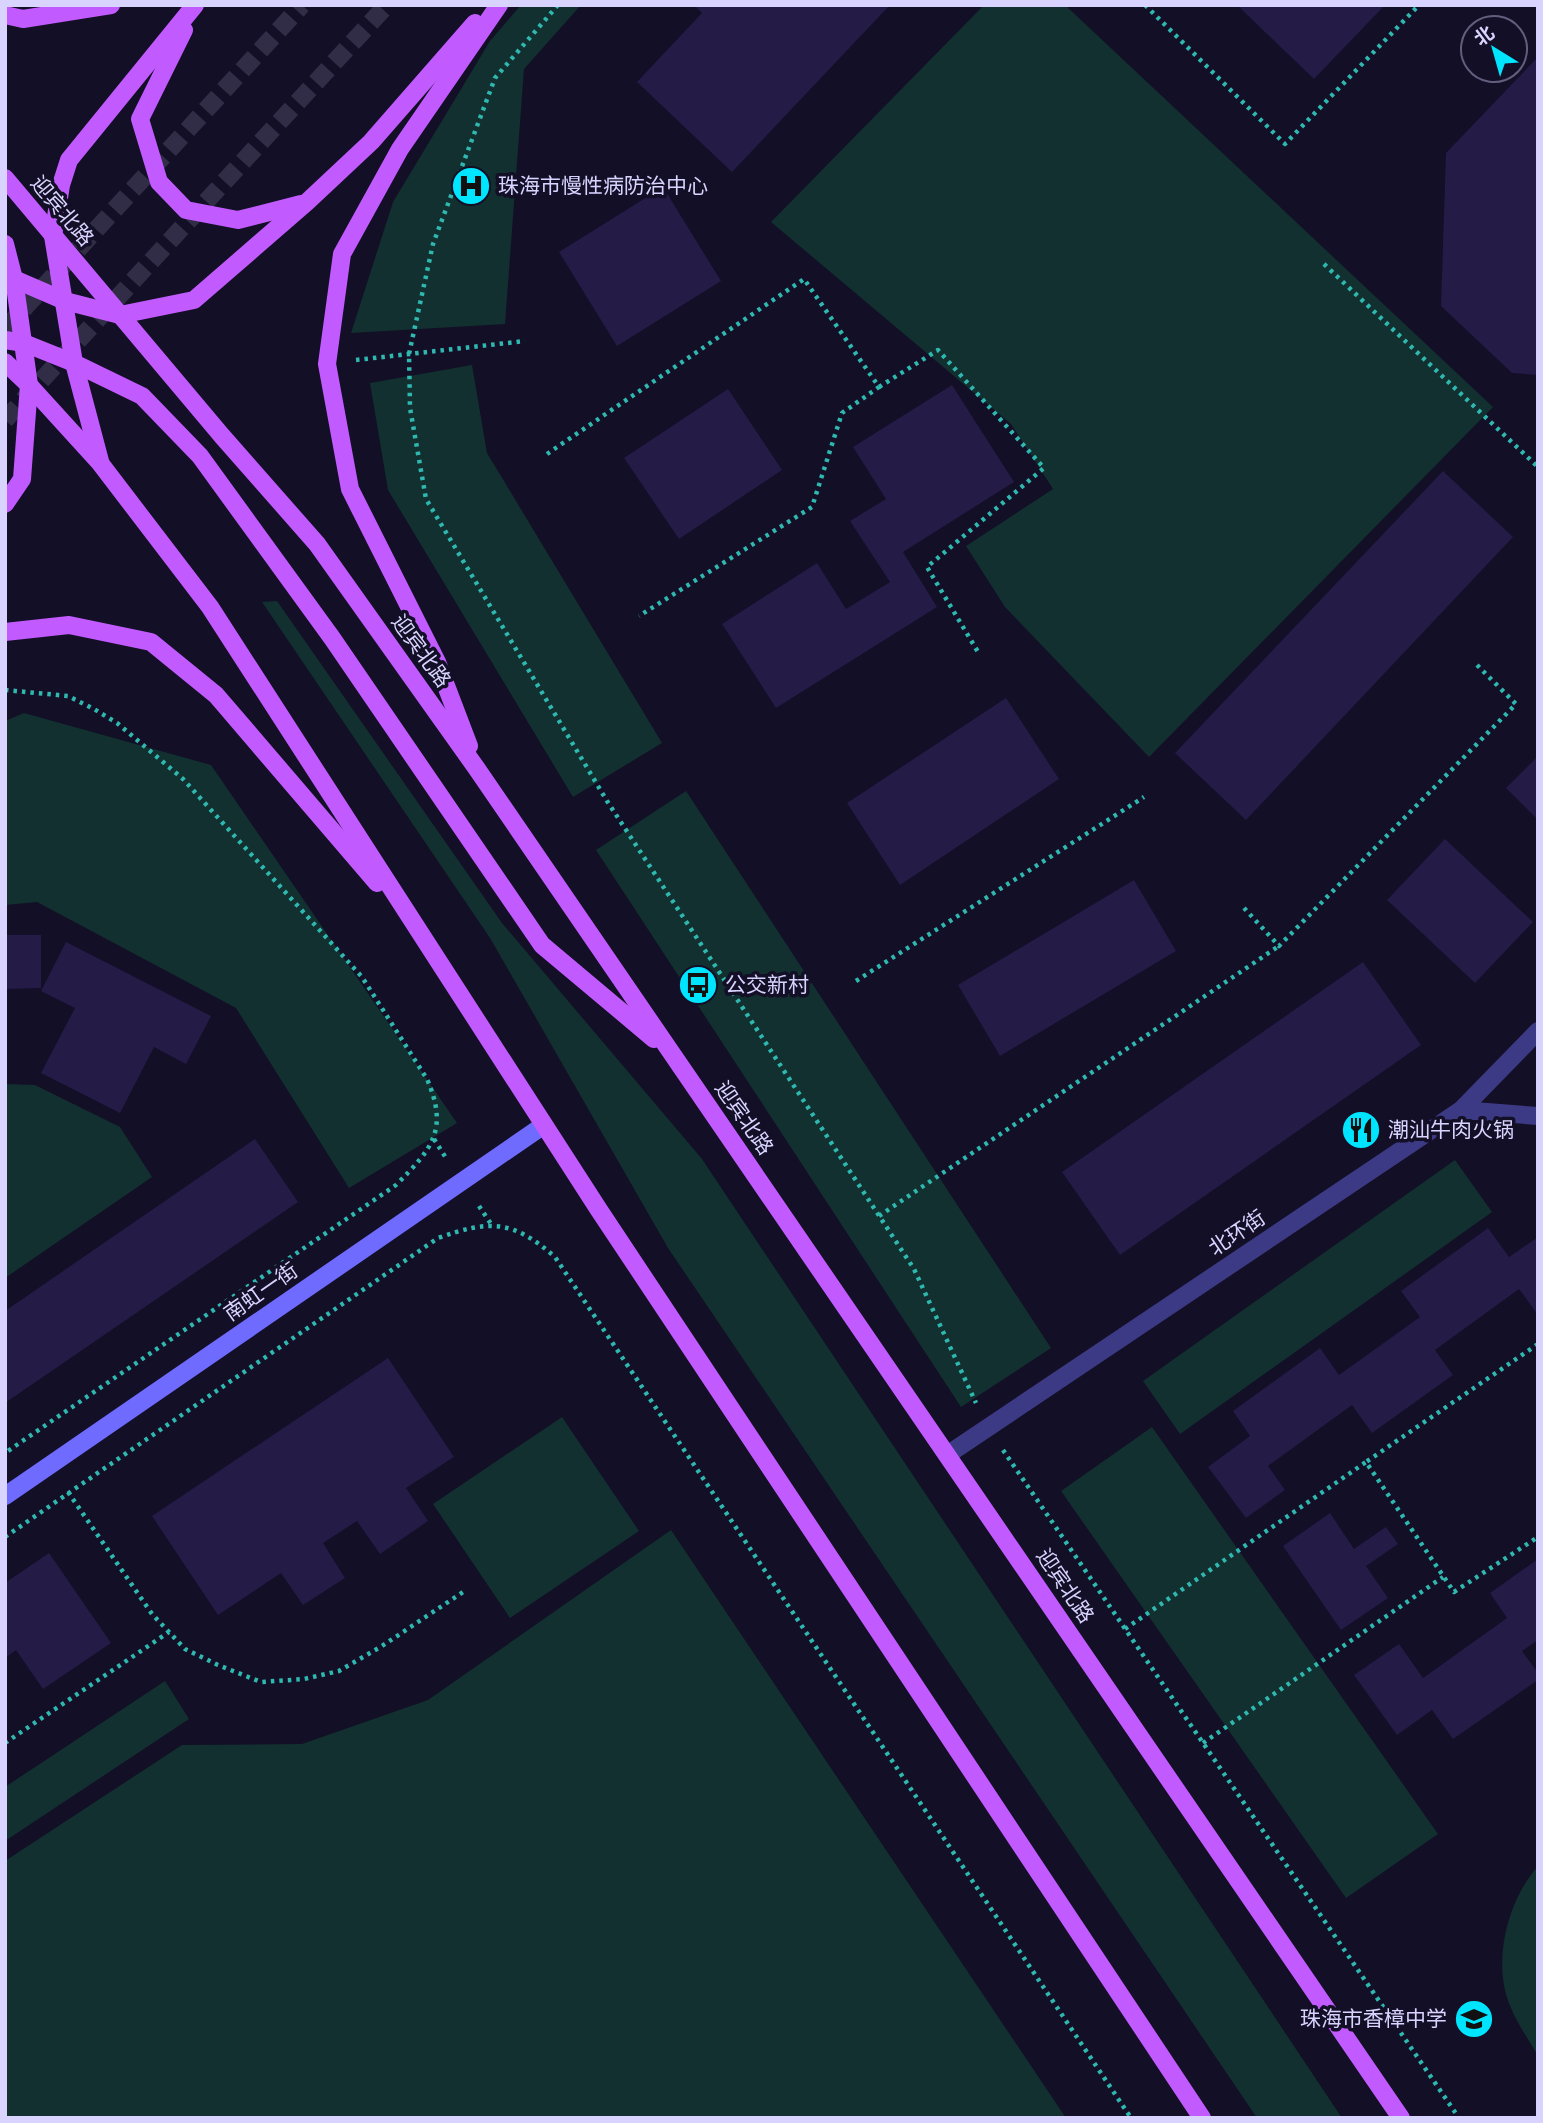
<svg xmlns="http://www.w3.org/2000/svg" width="1543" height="2123" font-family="'PT Sans Narrow','Noto Sans SC',sans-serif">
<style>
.green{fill:#12302f}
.building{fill:#241b47}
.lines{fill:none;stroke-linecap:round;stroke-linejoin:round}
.primary-tunnel{stroke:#312d47;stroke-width:18;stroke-dasharray:18 9;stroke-linecap:butt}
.path{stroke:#2fb8b0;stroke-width:4.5;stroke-dasharray:3.5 5;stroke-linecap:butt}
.lane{stroke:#3d3a85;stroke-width:18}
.street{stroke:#3d3a85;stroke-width:18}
.secondary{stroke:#6f6bff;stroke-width:18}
.primary{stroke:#c25bff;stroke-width:18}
.labels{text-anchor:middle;stroke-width:7;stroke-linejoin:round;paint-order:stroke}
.poi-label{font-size:21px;fill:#d9d4ff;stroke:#130f26;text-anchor:start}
.street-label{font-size:21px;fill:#d9d4ff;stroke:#130f26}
</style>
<rect width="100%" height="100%" fill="#130f26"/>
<g class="green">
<path d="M521 5H581L524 69 505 324 351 333 393 202 490 41Z"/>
<path d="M984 5H1065L1493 407 1149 757 1005 607 966 546 1053 489 1011 424 771 222Z"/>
<path d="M472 365 487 453 662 743 573 797 388 490 370 383Z"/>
<path d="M277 601 502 923 702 1159 1342 2118H1257L668 1248 490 938 262 602Z"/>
<path d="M24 713 211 765 457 1123 349 1188 236 1008 37 902 5 905V721Z"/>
<path d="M686 791 1051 1348 961 1407 596 850Z"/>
<path d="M5 1084 35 1085 120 1127 152 1177 5 1278Z"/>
<path d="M1455 1160 1492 1212 1180 1434 1143 1381Z"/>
<path d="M562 1417 639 1531 510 1618 433 1504Z"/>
<path d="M1152 1427 1438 1834 1346 1898 1061 1491Z"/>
<path d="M671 1530 1066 2118H5V1861L182 1745 302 1744 428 1700Z"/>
<path d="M165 1681 189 1719 5 1841V1787Z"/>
<path d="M1538 1866V2056C1529 2040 1518 2025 1511 2008 1491 1964 1507 1901 1538 1866Z"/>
</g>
<g class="building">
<path d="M694 5H890L732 172 637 82 702 13Z"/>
<path d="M1237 5H1385L1314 79Z"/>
<path d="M1538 57V375L1512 373 1441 306 1446 153Z"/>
<path d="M663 187 721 281 617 346 559 252Z"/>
<path d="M952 385 1014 482 903 552 937 607 776 708 722 624 817 563 846 609 890 582 850 521 886 499 853 447Z"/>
<path d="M728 389 782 470 679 539 624 458Z"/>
<path d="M1443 471 1513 537 1246 820 1175 753Z"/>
<path d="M1006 698 1059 779 900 885 847 803Z"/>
<path d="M1538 756V820L1506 788Z"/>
<path d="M1445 839 1533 922 1475 983 1387 900Z"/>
<path d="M1134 880 1176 951 1000 1056 958 985Z"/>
<path d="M5 935H41V988L5 989Z"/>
<path d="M66 942 211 1016 186 1064 154 1047 120 1113 41 1073 75 1008 41 991Z"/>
<path d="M1363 962 1421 1045 1120 1255 1062 1172Z"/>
<path d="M255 1139 298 1202 5 1403V1311Z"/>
<path d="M1488 1228 1509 1257 1538 1237V1315L1519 1289 1435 1350 1453 1375 1372 1433 1352 1405 1268 1466 1285 1490 1246 1518 1208 1467 1250 1436 1233 1411 1320 1348 1339 1375 1420 1317 1401 1291Z"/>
<path d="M388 1358 454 1457 406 1488 428 1521 380 1554 357 1521 323 1543 345 1578 303 1605 281 1573 218 1615 152 1516Z"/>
<path d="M1330 1513 1354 1549 1386 1527 1398 1544 1366 1566 1388 1598 1341 1630 1283 1546Z"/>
<path d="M49 1553 111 1643 43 1689 16 1650 5 1658V1583Z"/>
<path d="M1538 1559V1640L1522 1651 1538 1673V1680L1453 1739 1432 1710 1397 1735 1354 1675 1399 1644 1423 1678 1507 1618 1490 1593Z"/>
</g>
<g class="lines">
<g class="primary-tunnel">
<path d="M5 329 302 5"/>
<path d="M5 420 387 5"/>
</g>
<g class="path">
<path d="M558 5 495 78 433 244 409 354 410 408 426 499 607 801 914 1269 976 1403"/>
<path d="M1145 5 1285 144 1419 5"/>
<path d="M1324 264 1538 467"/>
<path d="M356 360 525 341"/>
<path d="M879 387 938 350 1044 468 927 567 978 652"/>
<path d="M547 454 804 279 879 387 842 413 812 507 639 616"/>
<path d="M5 690 68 696 94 709 117 723 183 779 362 977 427 1079C449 1130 432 1149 396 1185L5 1453"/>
<path d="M1244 908 1279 946 1516 704 1477 665"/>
<path d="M856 981 1144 797"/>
<path d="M434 1139 446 1158"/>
<path d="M479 1206 491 1224"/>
<path d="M879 1216 1279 946"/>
<path d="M1538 1344 1366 1462 1454 1592 1538 1537"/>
<path d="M1003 1450 1459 2118"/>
<path d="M68 1492 152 1614 185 1649 218 1665 261 1682 304 1679 339 1671 382 1646 463 1592"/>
<path d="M5 1537 438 1238C489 1220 512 1219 555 1257L1131 2118"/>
<path d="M1125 1629 1366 1462"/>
<path d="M5 1743 169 1632"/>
<path d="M1203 1743 1443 1577"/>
</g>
<path class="lane" d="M1461 1110 1538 1116"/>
<path class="street" d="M947 1455 1461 1110 1538 1031"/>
<path class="secondary" d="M5 1496 544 1125"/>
<g class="primary">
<path d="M5 15 23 19 111 5"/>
<path d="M184 30 140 119 159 182 186 210 238 220 301 204"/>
<path d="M5 178 222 436 317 544 477 769 1401 2118"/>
<path d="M5 244 14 279 29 385 22 479 5 504"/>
<path d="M5 272 14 279 65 301 120 315 194 300 307 202 371 142 475 23"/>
<path d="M5 340 24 343 74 363 142 396 200 456 332 638 542 945 654 1039"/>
<path d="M5 362 29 385 100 463 210 607 599 1210 1202 2118"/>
<path d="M100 461 74 363 53 236 61 185 69 160 195 5"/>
<path d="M5 632 69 625 151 642 216 695 377 883"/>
<path d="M469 746 437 662 350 489 327 364 342 254 400 149 499 5"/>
</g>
</g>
<defs>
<g id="hospital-disc" transform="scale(2.0125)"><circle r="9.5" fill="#00e5ff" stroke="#130f26"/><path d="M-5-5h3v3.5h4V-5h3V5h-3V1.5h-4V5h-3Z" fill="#111"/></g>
<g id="bus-disc" transform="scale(2.0125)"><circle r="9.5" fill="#00e5ff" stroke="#130f26"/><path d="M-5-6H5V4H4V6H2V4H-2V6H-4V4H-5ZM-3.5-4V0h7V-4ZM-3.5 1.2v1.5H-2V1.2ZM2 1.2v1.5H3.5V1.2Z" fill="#111"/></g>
<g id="restaurant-disc" transform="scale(2.0125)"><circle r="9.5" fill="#00e5ff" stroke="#130f26"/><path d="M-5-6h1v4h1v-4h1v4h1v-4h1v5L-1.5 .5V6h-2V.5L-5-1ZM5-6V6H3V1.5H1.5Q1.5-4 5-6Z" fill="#111"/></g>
<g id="school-disc" transform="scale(2.0125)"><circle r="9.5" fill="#00e5ff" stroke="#130f26"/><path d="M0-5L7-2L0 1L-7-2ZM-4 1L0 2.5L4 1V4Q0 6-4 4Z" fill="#111"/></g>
</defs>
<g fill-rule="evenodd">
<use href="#hospital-disc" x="471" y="186"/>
<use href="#bus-disc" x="698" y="985"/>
<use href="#restaurant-disc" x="1361" y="1130"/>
<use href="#school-disc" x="1474" y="2019"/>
</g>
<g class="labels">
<g class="poi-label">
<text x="498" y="193">珠海市慢性病防治中心</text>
<text x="725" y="992">公交新村</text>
<text x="1388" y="1137">潮汕牛肉火锅</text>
<text x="1447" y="2026" text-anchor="end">珠海市香樟中学</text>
</g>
<g class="street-label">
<text transform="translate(62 211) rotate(50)" y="7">迎宾北路</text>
<text transform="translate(421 651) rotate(54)" y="7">迎宾北路</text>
<text transform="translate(744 1118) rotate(55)" y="7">迎宾北路</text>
<text transform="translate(1237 1233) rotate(-34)" y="7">北环街</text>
<text transform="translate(261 1292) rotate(-35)" y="7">南虹一街</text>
<text transform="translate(1065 1586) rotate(56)" y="7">迎宾北路</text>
</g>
</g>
<rect width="1543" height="2123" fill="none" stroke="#d9d4ff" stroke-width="14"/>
<g transform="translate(1494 49) rotate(323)"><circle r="33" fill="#130f26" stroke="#625e7d" stroke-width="2"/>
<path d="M0-5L12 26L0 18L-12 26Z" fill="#00e5ff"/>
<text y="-10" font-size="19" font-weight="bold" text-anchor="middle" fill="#d9d4ff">北</text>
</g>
</svg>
